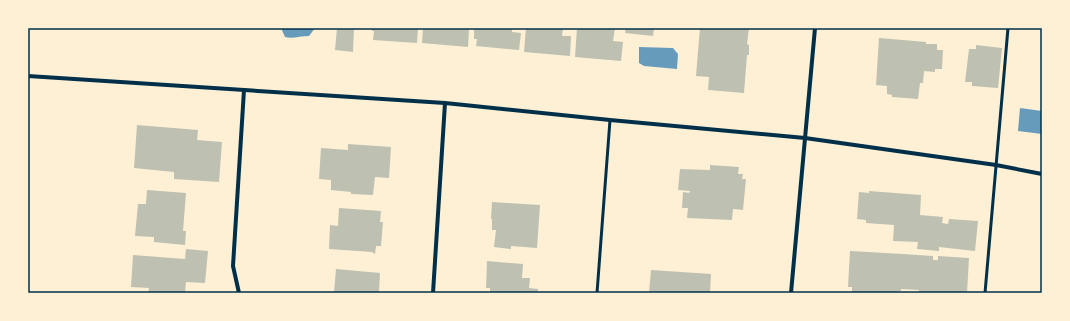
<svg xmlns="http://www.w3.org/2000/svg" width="1070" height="321" font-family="'Noto Serif',serif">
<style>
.water{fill:#669bbc}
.building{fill:#bec0b2}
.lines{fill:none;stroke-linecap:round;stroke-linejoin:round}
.service{stroke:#003049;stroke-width:3}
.minor{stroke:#003049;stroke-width:4}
.neatline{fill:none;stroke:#003049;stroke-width:1.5}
</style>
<rect width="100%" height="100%" fill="#fdf0d5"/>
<g class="water">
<path d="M281 28H315L309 36C300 36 293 39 285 37Z"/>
<path d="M639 47 673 48 678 54 677 69 644 66 639 63Z"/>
<path d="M1020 108 1042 111V134L1018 131Z"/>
</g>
<g class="building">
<path d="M337 28H354L353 52 335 50Z"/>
<path d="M372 28H418L417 43 373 40 374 31H372Z"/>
<path d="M423 28 469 29 468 47 422 43Z"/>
<path d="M474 28H512V32L521 33 519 50 476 46 477 39H474Z"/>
<path d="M526 28H563L562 36H571L570 56 524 52Z"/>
<path d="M577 28H615L613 41 623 42 621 61 575 57Z"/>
<path d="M626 28H654L653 36 625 33Z"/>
<path d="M700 28H749L747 44 749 45V55H747L744 93 708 90 709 77 696 76Z"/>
<path d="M879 38 926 42V44H937V50H943L942 69H935V72L924 71 923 83H920L918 99 892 97V95L887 94V86L876 85Z"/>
<path d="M976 45 1002 48 998 88 972 86V82H965L969 49H976Z"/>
<path d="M137 125 198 130 197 140 222 142 219 182 174 179V172L134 168Z"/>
<path d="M348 144 391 147 389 178 375 177 373 195 351 194V192L331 190V180L319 179 321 148 348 150Z"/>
<path d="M710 165 739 167 738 174H743L742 179H746L743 210 733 209 732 220 687 218 688 208H682L683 192 689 193 690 191 678 190 680 169 710 170Z"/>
<path d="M147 190 186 193 183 231H186L185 245 154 242V237L135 236 138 204H146Z"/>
<path d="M869 191 921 195 920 215 943 217 942 223 948 224 949 219 978 221 975 251 939 247V251L917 249 918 242 893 241 894 225 866 223V220L857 219 859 192 869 193Z"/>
<path d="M492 202 540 205 537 248 511 246V249L494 247 496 230H492V219H491Z"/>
<path d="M339 208 381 211 380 222H383L381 246H376L375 254 372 252 329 249 330 225 338 226Z"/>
<path d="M186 249 208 251 205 283 186 282 185 293H148L149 288 131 287 133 255 185 259Z"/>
<path d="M850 251 903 254 933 256V260H938V256L969 258 967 293H919V290L901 289V291H898V293H852V287H848Z"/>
<path d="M487 261 523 264 522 278H530L529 288 538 289V293H490V288H486Z"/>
<path d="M336 269 380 273 379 292 382 293H334Z"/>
<path d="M651 270 711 274 710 293H649Z"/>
</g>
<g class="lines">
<g class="service">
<path d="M597 293 610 120"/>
<path d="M985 293 1008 28"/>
</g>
<g class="minor">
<path d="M28 76 445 103 610 120 805 138 996 165 1042 174"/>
<path d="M239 293 233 266 244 90"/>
<path d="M433 293 445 103"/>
<path d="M791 293 815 28"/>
</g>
</g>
<rect width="1070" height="321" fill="none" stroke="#fdf0d5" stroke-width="58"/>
<rect x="29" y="29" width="1012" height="263" class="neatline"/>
</svg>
